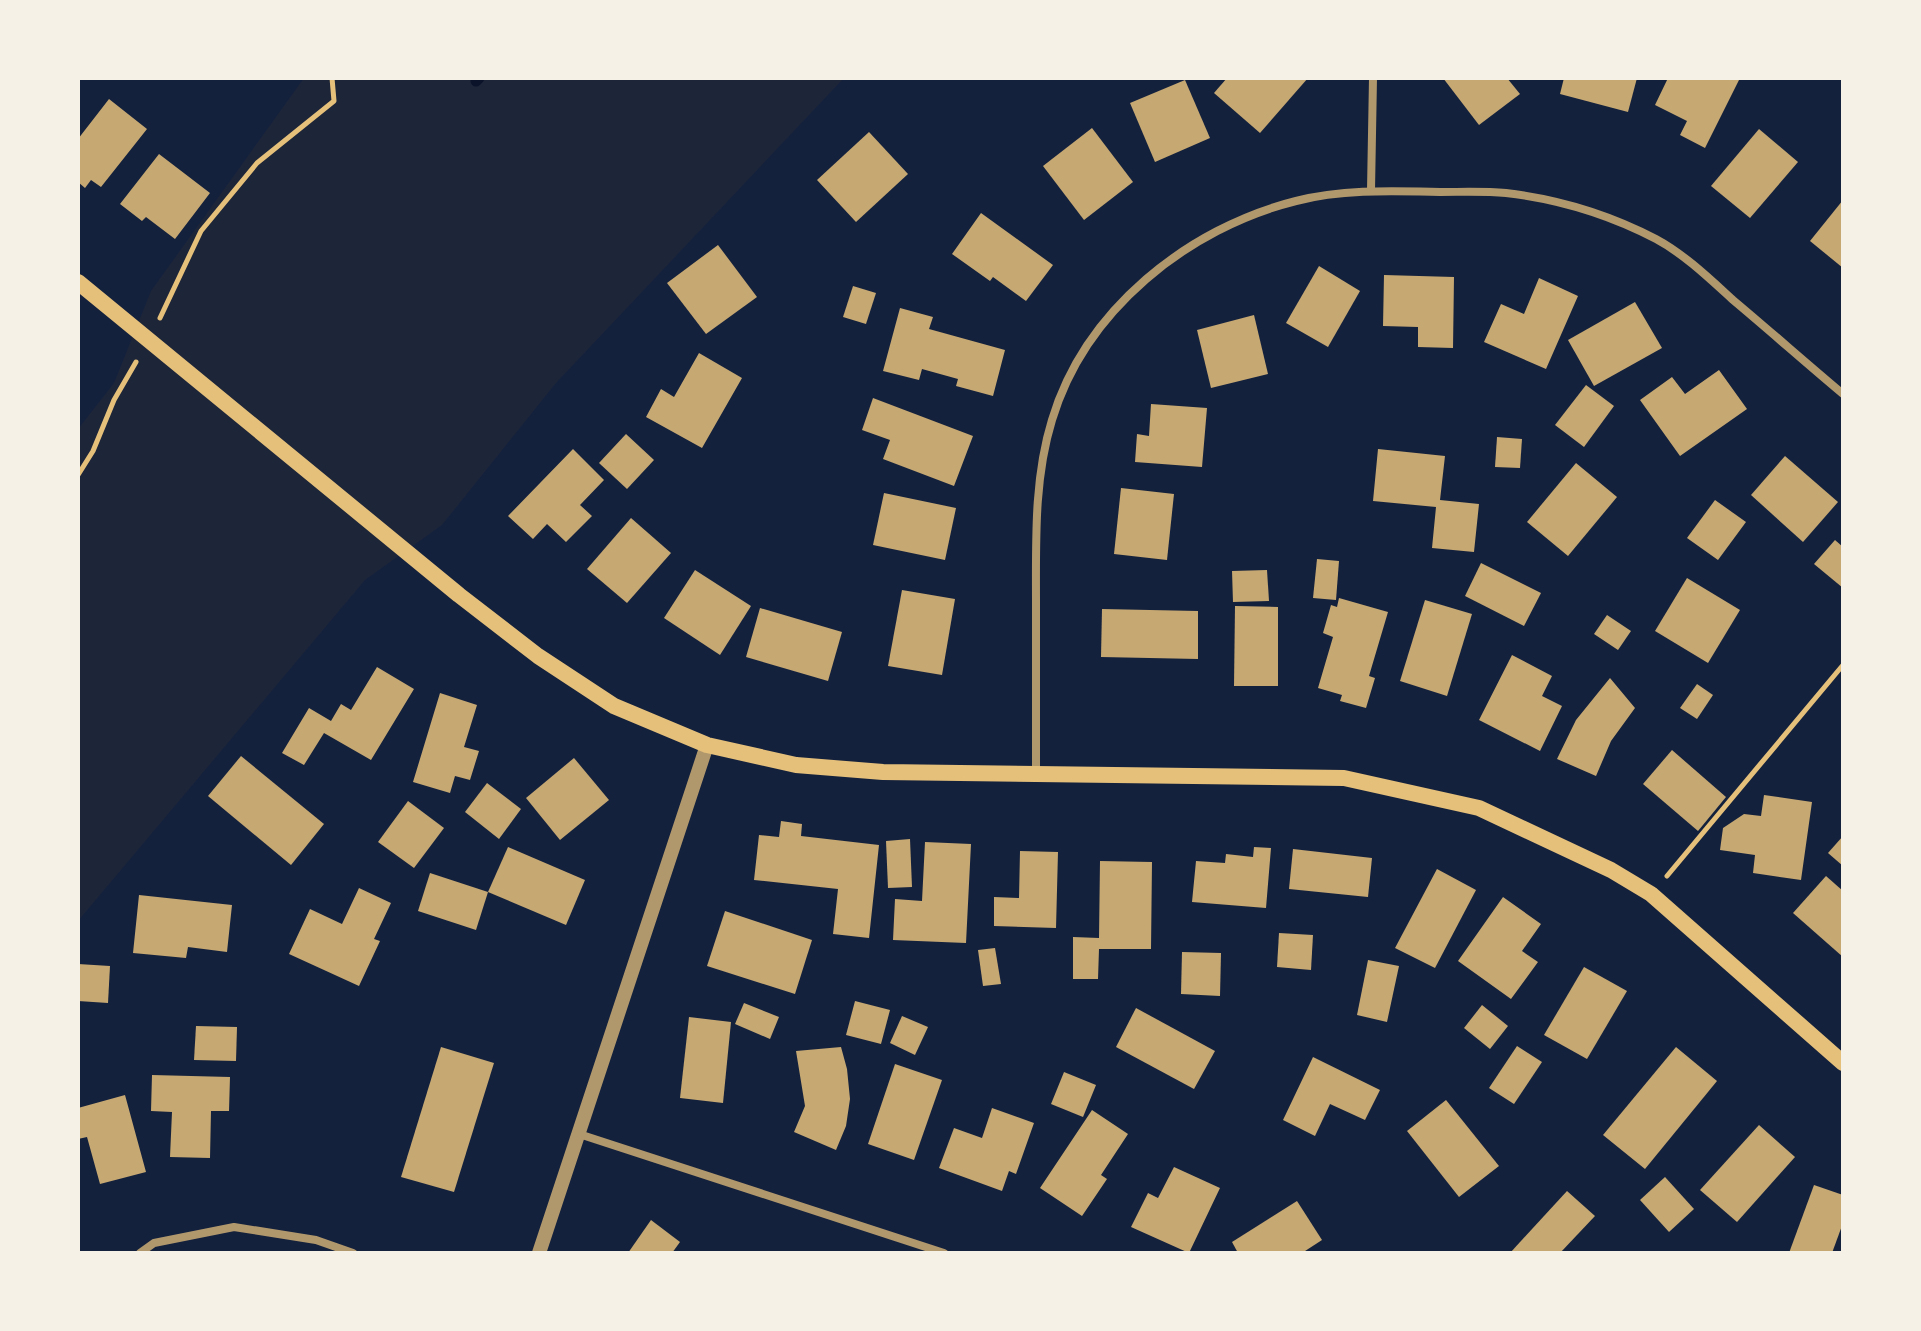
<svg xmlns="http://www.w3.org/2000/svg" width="1921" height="1331" font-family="'DejaVu Sans',sans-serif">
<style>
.green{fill:#1d2539}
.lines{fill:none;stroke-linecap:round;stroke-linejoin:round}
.stream{stroke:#0b132b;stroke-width:11}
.building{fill:#c6a872}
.path{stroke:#e5c07b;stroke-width:5}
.minor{stroke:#b1986c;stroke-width:8}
.tertiary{stroke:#b1986c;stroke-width:14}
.secondary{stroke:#e5c07b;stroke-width:16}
</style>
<rect width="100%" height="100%" fill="#14213d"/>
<path class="green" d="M304 78H844L556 383 442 525 365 580 78 921V429L114 383 151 291Z"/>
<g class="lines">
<path class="stream" d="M476 81 479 78"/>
</g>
<g class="building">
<path d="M1227 78H1308L1260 133 1214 93Z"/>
<path d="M1443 78H1507L1520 94 1479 125Z"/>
<path d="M1564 78H1637L1628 112 1560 94Z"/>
<path d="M1668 78H1740L1705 148 1680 135 1687 121 1655 105Z"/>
<path d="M1185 80 1210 138 1155 162 1130 103Z"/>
<path d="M109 99 147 129 101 187 91 180 85 188 78 182 80 157 78 155V139Z"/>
<path d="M1092 128 1133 182 1084 220 1043 166Z"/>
<path d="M1759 129 1798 162 1750 218 1711 186Z"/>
<path d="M869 132 908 174 856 222 817 180Z"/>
<path d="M159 154 210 193 175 239 146 217 142 221 120 204Z"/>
<path d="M1843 200V268L1810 241Z"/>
<path d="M981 213 1053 265 1026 301 993 277 990 281 952 254Z"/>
<path d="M718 245 757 297 706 334 667 283Z"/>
<path d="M1319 266 1360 291 1328 347 1286 323Z"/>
<path d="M1384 275 1454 277 1453 348 1418 347V327L1383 326Z"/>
<path d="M1539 278 1578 296 1546 369 1484 342 1501 304 1524 314Z"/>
<path d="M853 286 876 293 866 324 843 317Z"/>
<path d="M1635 302 1662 348 1594 386 1568 340Z"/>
<path d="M900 308 933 317 929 329 1005 350 993 396 956 386 958 379 922 369 919 380 883 371Z"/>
<path d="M1254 315 1268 374 1211 388 1197 330Z"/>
<path d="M699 353 742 378 702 448 646 417 661 389 674 397Z"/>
<path d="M1719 370 1747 409 1680 456 1640 400 1672 377 1685 394Z"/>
<path d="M1586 385 1614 406 1584 447 1555 425Z"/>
<path d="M873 398 973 436 954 486 883 459 890 440 862 430Z"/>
<path d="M1151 404 1207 408 1202 467 1135 462 1137 434 1149 436Z"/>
<path d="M626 434 654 460 627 489 599 463Z"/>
<path d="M1497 437 1522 439 1520 468 1495 467Z"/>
<path d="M573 449 604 480 580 505 592 516 566 542 547 524 533 539 508 516Z"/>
<path d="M1378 449 1445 456 1440 500 1479 504 1474 552 1432 548 1436 507 1373 501Z"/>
<path d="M1785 456 1838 502 1803 542 1751 495Z"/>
<path d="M1576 463 1617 497 1568 556 1527 522Z"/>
<path d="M1121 488 1174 494 1167 560 1114 554Z"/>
<path d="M884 493 956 508 945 560 873 545Z"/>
<path d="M1715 500 1746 522 1718 560 1687 538Z"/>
<path d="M631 518 671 553 627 603 587 569Z"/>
<path d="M1835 540 1843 547V588L1814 564Z"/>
<path d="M1317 559 1339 561 1336 600 1313 598Z"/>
<path d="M1481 563 1541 593 1524 626 1465 596Z"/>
<path d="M695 570 751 606 720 655 664 618Z"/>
<path d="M1267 570 1269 601 1233 602 1232 571Z"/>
<path d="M1687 578 1740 610 1708 663 1655 631Z"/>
<path d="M902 590 955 599 942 675 888 666Z"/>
<path d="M1339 598 1388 612 1369 676 1375 678 1366 708 1340 701 1342 695 1318 688 1333 637 1323 633 1331 605 1337 607Z"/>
<path d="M1425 600 1472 614 1447 696 1400 681Z"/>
<path d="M1235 606 1278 607V686H1234Z"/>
<path d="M760 608 842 632 828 681 746 657Z"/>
<path d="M1102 609 1198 611V659L1101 657Z"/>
<path d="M1607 615 1631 631 1618 650 1594 634Z"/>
<path d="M1512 655 1552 676 1542 696 1562 706 1540 751 1479 720Z"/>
<path d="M377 667 414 689 371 760 324 733 304 765 282 753 309 708 331 721 341 704 351 710Z"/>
<path d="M1610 678 1635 708 1611 741 1596 776 1557 759 1576 720Z"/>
<path d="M1697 684 1713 695 1697 719 1680 708Z"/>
<path d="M440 693 477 705 464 747 479 751 470 780 455 776 450 793 413 782Z"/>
<path d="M1672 750 1726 797 1698 831 1643 784Z"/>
<path d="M241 756 324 824 291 865 208 796Z"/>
<path d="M574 758 609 800 560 840 526 798Z"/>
<path d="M487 783 521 809 499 839 465 812Z"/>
<path d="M1764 795 1812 802 1801 880 1753 873 1755 855 1720 850 1723 828 1744 814 1761 816Z"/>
<path d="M408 801 444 828 414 868 378 842Z"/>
<path d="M781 821 802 824 801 836 879 845 869 938 833 934 838 889 754 880 759 835 779 837Z"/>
<path d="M1843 836V866L1828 853Z"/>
<path d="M910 839 912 887 888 888 886 841Z"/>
<path d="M925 842 971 844 966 943 893 940 895 899 922 901Z"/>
<path d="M508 847 585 880 566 925 488 892Z"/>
<path d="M1254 847 1271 848 1266 908 1192 902 1196 861 1225 863 1226 854 1253 857Z"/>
<path d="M1293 849 1372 858 1368 897 1289 889Z"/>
<path d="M1020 851 1058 852 1056 928 994 926V897L1019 898Z"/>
<path d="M1100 861 1152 862 1151 949H1099L1098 979H1073V937L1099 938Z"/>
<path d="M1437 869 1476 890 1435 968 1395 948Z"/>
<path d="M430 873 488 892 476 930 418 911Z"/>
<path d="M1826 876 1843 891V957L1793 913Z"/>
<path d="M359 888 391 903 374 939 380 941 359 986 289 954 310 909 342 924Z"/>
<path d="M139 895 232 905 227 952 188 947 186 958 133 953Z"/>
<path d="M1503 897 1541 924 1522 951 1538 962 1511 999 1458 961Z"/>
<path d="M725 911 812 940 795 994 707 966Z"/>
<path d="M1279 933 1313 935 1311 970 1277 967Z"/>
<path d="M995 948 1001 984 983 986 978 950Z"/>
<path d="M1182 952 1221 953 1220 996 1181 994Z"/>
<path d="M1368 960 1399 966 1387 1022 1357 1015Z"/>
<path d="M78 964 110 966 108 1003 78 1001Z"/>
<path d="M1584 967 1627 991 1587 1059 1544 1035Z"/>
<path d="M855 1001 890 1010 881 1044 846 1035Z"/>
<path d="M744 1003 779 1017 770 1039 735 1024Z"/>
<path d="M1482 1005 1508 1026 1490 1049 1464 1028Z"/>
<path d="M1136 1008 1215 1051 1194 1089 1116 1047Z"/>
<path d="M902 1016 928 1027 915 1055 890 1043Z"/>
<path d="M689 1017 731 1022 723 1103 680 1098Z"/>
<path d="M196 1026 237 1027 236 1061 194 1060Z"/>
<path d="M1517 1046 1542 1062 1514 1104 1489 1088Z"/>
<path d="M441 1047 494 1063 454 1192 401 1177Z"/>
<path d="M841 1047 847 1069 850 1099 846 1126 836 1150 794 1132 805 1106 796 1051Z"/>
<path d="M1676 1047 1717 1081 1645 1169 1603 1135Z"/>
<path d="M1313 1057 1380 1090 1365 1120 1330 1104 1315 1136 1283 1120Z"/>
<path d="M895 1064 942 1080 914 1160 868 1144Z"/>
<path d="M1064 1072 1096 1085 1083 1117 1051 1104Z"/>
<path d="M152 1075 230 1077 229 1111H211L210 1158 170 1157 172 1112 151 1111Z"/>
<path d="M125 1095 146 1172 100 1184 87 1137 78 1139V1108Z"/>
<path d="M1446 1100 1499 1166 1459 1197 1407 1131Z"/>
<path d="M992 1108 1034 1123 1016 1174 1009 1171 1002 1191 939 1168 954 1128 982 1138Z"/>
<path d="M1092 1110 1128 1134 1101 1175 1107 1179 1082 1216 1040 1188Z"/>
<path d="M1759 1125 1795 1157 1737 1222 1700 1190Z"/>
<path d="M1174 1167 1220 1188 1189 1253 1131 1227 1148 1193 1158 1198Z"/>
<path d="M1665 1177 1694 1209 1669 1232 1640 1200Z"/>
<path d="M1814 1185 1843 1195V1223L1832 1253H1789Z"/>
<path d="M1567 1191 1595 1216 1560 1253H1510Z"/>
<path d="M1297 1201 1322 1240 1302 1253H1238L1232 1242Z"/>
<path d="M651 1220 680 1242 672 1253H628Z"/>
</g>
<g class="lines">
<g class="path">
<path d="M160 318 201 231 257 163 334 101 332 78"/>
<path d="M78 475 93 451 114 400 136 362"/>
<path d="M1667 876 1843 665"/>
</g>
<g class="minor">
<path d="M1371 190 1373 78"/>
<path d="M1036 773C1036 716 1036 659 1036 602 1036 541 1034 478 1052 420 1085 310 1188 228 1296 201 1343 189 1392 191 1440 192 1462 192 1484 191 1506 193 1557 199 1610 215 1656 239 1684 254 1710 279 1733 300 1770 331 1806 363 1843 394"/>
<path d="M579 1134 944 1253"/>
<path d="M140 1253 154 1243 234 1227 316 1240 353 1253"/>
</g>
<path class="tertiary" d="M539 1253 707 745"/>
<path class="secondary" d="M78 282 459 595 538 656 614 706 707 745 796 765 883 772 1344 778 1479 808 1611 870 1651 894 1843 1063"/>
</g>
<rect width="1921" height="1331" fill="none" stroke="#f6f1e7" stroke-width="160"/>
</svg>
